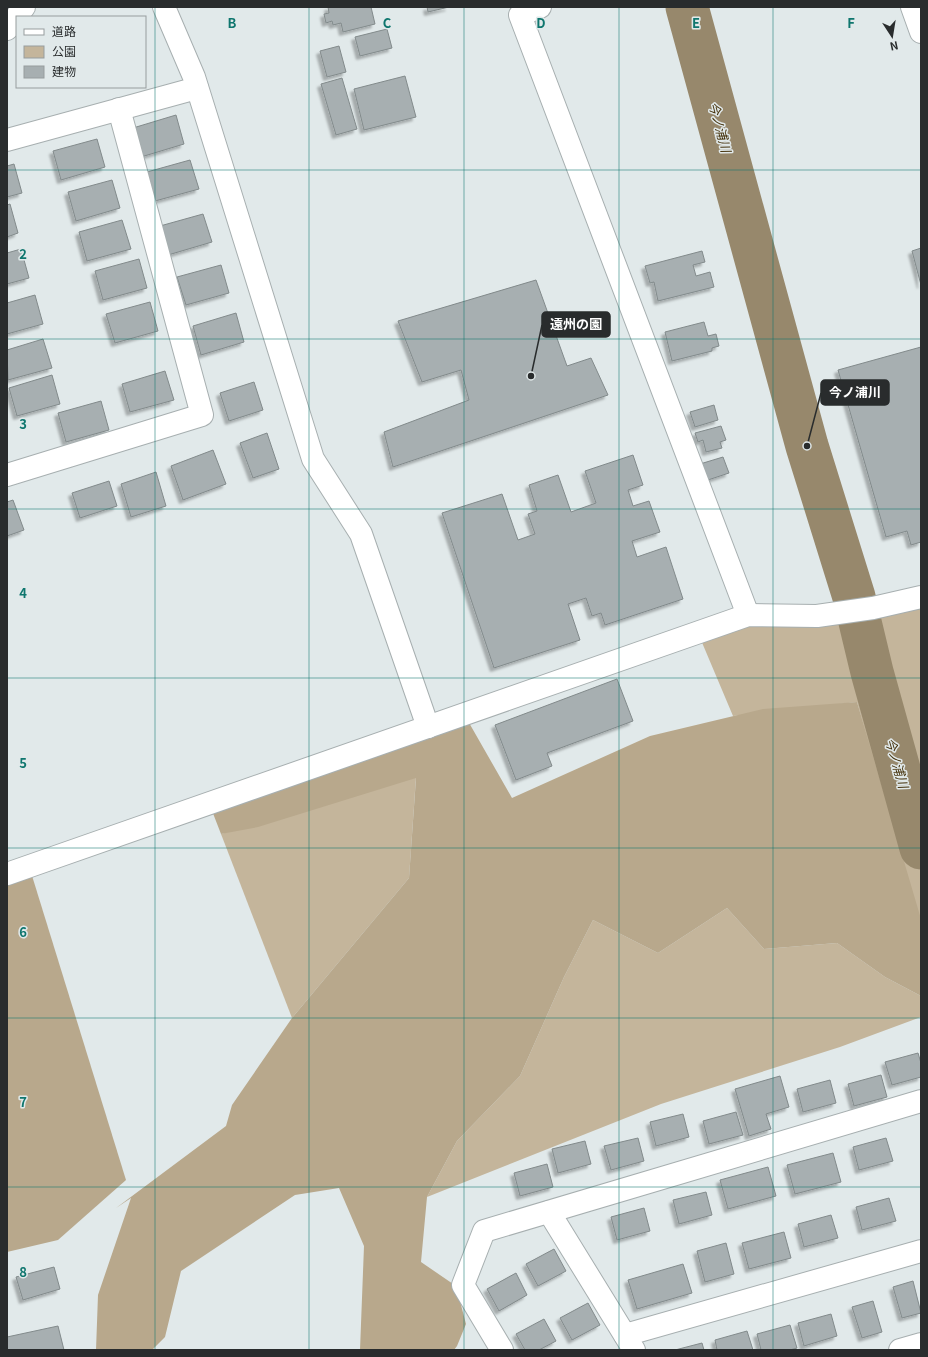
<svg xmlns="http://www.w3.org/2000/svg" width="928" height="1357" font-family="Georgia,'Noto Sans JP',serif">
<style>
.green{fill:#c4b59b}
.forest{fill:#b8a88c}
.lines{fill:none;stroke-linecap:round;stroke-linejoin:round}
.river{stroke:#97886c;stroke-width:43}
.building{fill:#a7afb1;stroke:#828a8b;filter:url(#shadow)}
.minor-casing{stroke:#a7afb0;stroke-width:24}
.minor{stroke:#fff;stroke-width:22}
.grid{fill:none;stroke:#0f766e;stroke-width:1;stroke-opacity:0.55}
.labels{text-anchor:middle;stroke-width:3;stroke-linejoin:round;paint-order:stroke}
.water-label{font-size:13px;font-style:italic;fill:#45320c;stroke:#e1e9ea}
.grid-label{font-size:13px;text-anchor:middle;font-weight:bold;fill:#0f766e;stroke:#e1e9ea;stroke-width:3;stroke-linejoin:round;paint-order:stroke}
.leader{fill:none;stroke:#292c2d;stroke-width:1.5}
.callout-dot{fill:#292c2d;stroke:#e1e9ea;stroke-width:1.5}
.callout{fill:#292c2d;stroke:#292c2d;stroke-width:1.5}
.callout-label{font-size:13px;text-anchor:middle;font-weight:bold;fill:#fff}
</style>
<defs>
<filter id="shadow"><feDropShadow dx="-3.5" dy="3.5" stdDeviation="1" flood-color="#0004"/></filter>
</defs>
<rect width="100%" height="100%" fill="#e1e9ea"/>
<g class="green">
<path d="M921 596V932L857 702 733 716 698 633Z"/>
<path d="M416 777 409 878 292 1018 221 834Z"/>
<path d="M727 908 764 949 837 943 885 977 921 996V1017L840 1047 661 1104 427 1197 457 1141 520 1076 564 977 593 920 658 953Z"/>
</g>
<g class="forest">
<path d="M857 702 921 919V996L885 977 837 943 764 949 727 908 658 953 593 920 564 977 520 1076 457 1141 427 1197 421 1262 456 1286 466 1324 457 1346 454 1350H360L364 1246 339 1188 295 1195 181 1271 165 1337 152 1350H96L98 1295 131 1198 116 1208 226 1126 232 1105 292 1018 409 878 416 778 258 827 221 834 209 803 464 714 512 798 650 736 763 709Z"/>
<path d="M29 866 126 1180 58 1240 7 1252V874Z"/>
</g>
<g class="lines">
<path class="river" d="M687 7 807 446 854 597 872 672 921 848"/>
</g>
<g class="building">
<path d="M328 7H371L375 24 343 32 341 23 333 25 332 21 326 23 324 14 329 13Z"/>
<path d="M427 7H449L428 12Z"/>
<path d="M387 29 392 48 360 56 355 37Z"/>
<path d="M339 46 346 72 327 77 320 51Z"/>
<path d="M405 76 416 117 364 130 354 89Z"/>
<path d="M342 78 357 129 336 135 321 84Z"/>
<path d="M176 115 184 144 141 157 133 128Z"/>
<path d="M97 139 105 167 61 180 53 151Z"/>
<path d="M190 160 199 189 155 201 147 172Z"/>
<path d="M14 164 22 193 7 197V166Z"/>
<path d="M112 180 120 208 76 221 68 192Z"/>
<path d="M10 204 18 233 7 237V205Z"/>
<path d="M203 214 212 242 168 255 160 226Z"/>
<path d="M122 220 131 249 87 261 79 232Z"/>
<path d="M921 248V285L912 251Z"/>
<path d="M21 249 29 278 7 284V253Z"/>
<path d="M702 251 705 262 693 265 696 276 710 272 714 287 658 301 654 282 650 283 645 266Z"/>
<path d="M139 259 147 288 103 300 95 271Z"/>
<path d="M221 265 229 293 186 305 177 277Z"/>
<path d="M536 280 567 366 591 358 608 395 393 467 384 432 469 400 461 370 422 382 398 321Z"/>
<path d="M35 295 43 324 7 334V303Z"/>
<path d="M150 302 158 331 115 343 106 314Z"/>
<path d="M236 313 244 342 201 355 193 326Z"/>
<path d="M704 322 708 336 716 334 719 346 712 348V351L672 361 665 332Z"/>
<path d="M43 339 52 368 8 380 7 350Z"/>
<path d="M921 347V542L911 545 907 531 886 537 838 370Z"/>
<path d="M165 371 174 400 130 412 122 384Z"/>
<path d="M52 375 60 404 17 416 9 388Z"/>
<path d="M254 382 263 410 229 421 220 393Z"/>
<path d="M101 401 109 430 66 442 58 413Z"/>
<path d="M714 405 718 420 695 427 690 412Z"/>
<path d="M721 426 726 440 720 442 722 448 706 452 703 440 698 442 695 433Z"/>
<path d="M267 433 279 469 253 478 240 443Z"/>
<path d="M213 450 226 484 183 500 171 466Z"/>
<path d="M633 455 643 485 628 490 633 506 649 501 660 532 632 541 637 557 666 547 683 599 605 625 601 613 592 616 586 598 568 604 580 640 494 668 442 513 502 494 518 540 535 534 528 514 537 511 529 485 558 475 571 512 596 503 585 471Z"/>
<path d="M723 457 729 473 705 481 700 464Z"/>
<path d="M156 472 166 506 131 517 121 484Z"/>
<path d="M109 481 117 506 80 518 72 493Z"/>
<path d="M13 500 24 530 7 536V502Z"/>
<path d="M617 679 633 721 547 753 552 766 516 780 495 725Z"/>
<path d="M918 1053 921 1063V1077L892 1085 885 1062Z"/>
<path d="M881 1075 887 1097 854 1106 848 1084Z"/>
<path d="M780 1076 789 1107 766 1114 771 1129 749 1136 735 1089Z"/>
<path d="M830 1080 836 1103 803 1112 797 1089Z"/>
<path d="M736 1112 743 1135 709 1144 703 1121Z"/>
<path d="M683 1114 689 1137 656 1146 650 1122Z"/>
<path d="M638 1138 644 1161 611 1170 604 1146Z"/>
<path d="M886 1138 893 1161 859 1170 853 1147Z"/>
<path d="M585 1141 591 1164 558 1173 552 1149Z"/>
<path d="M833 1153 841 1182 795 1194 787 1165Z"/>
<path d="M547 1164 553 1187 520 1196 514 1173Z"/>
<path d="M768 1167 776 1196 728 1209 720 1180Z"/>
<path d="M706 1192 712 1215 679 1224 673 1200Z"/>
<path d="M889 1198 896 1221 862 1230 856 1207Z"/>
<path d="M644 1208 650 1231 617 1240 611 1217Z"/>
<path d="M831 1215 838 1238 804 1247 798 1224Z"/>
<path d="M784 1232 791 1258 749 1269 742 1243Z"/>
<path d="M726 1243 734 1274 705 1282 697 1251Z"/>
<path d="M554 1249 566 1271 538 1286 526 1264Z"/>
<path d="M683 1264 692 1293 637 1309 628 1280Z"/>
<path d="M54 1267 60 1289 23 1300 16 1277Z"/>
<path d="M516 1273 527 1295 499 1311 487 1289Z"/>
<path d="M913 1281 921 1313 902 1318 893 1287Z"/>
<path d="M873 1301 882 1332 862 1338 852 1307Z"/>
<path d="M588 1303 600 1325 572 1340 560 1318Z"/>
<path d="M831 1314 837 1336 804 1346 798 1323Z"/>
<path d="M544 1319 556 1341 539 1350H525L516 1334Z"/>
<path d="M790 1325 797 1348 790 1350H761L757 1334Z"/>
<path d="M58 1326 64 1350H7V1337Z"/>
<path d="M747 1331 753 1350H717L715 1340Z"/>
<path d="M702 1343 704 1350H675Z"/>
</g>
<g class="lines">
<g class="minor-casing">
<g id="minor">
<path d="M164 7 194 77 313 459 361 534 428 727"/>
<path d="M540 7 520 15 748 615"/>
<path d="M912 7 921 32"/>
<path d="M7 29 24 7"/>
<path d="M7 140 197 88"/>
<path d="M7 475 202 415 119 109"/>
<path d="M7 874 748 615 817 616 873 608 921 597"/>
<path d="M549 1212 634 1350"/>
<path d="M625 1335 921 1251"/>
<path d="M502 1350 463 1285 484 1231 921 1101"/>
<path d="M900 1350 921 1344"/>
</g>
</g>
<use href="#minor" class="minor"/>
</g>
<path class="grid" d="M155 7V1350M309 7V1350M464 7V1350M619 7V1350M773 7V1350M7 170H921M7 339H921M7 509H921M7 678H921M7 848H921M7 1018H921M7 1187H921"/>
<g class="labels">
<g class="water-label">
<text transform="translate(720 127) rotate(75)" y="5">今ノ浦川</text>
<text transform="translate(897 763) rotate(74)" y="5">今ノ浦川</text>
</g>
</g>
<g class="grid-label">
<text x="232" y="28">B</text>
<text x="387" y="28">C</text>
<text x="541" y="28">D</text>
<text x="696" y="28">E</text>
<text x="851" y="28">F</text>
<text x="23" y="259">2</text>
<text x="23" y="429">3</text>
<text x="23" y="598">4</text>
<text x="23" y="768">5</text>
<text x="23" y="937">6</text>
<text x="23" y="1107">7</text>
<text x="23" y="1277">8</text>
</g>
<path class="leader" d="M531 376L542 325M807 446L821 393"/>
<g class="callout-dot">
<circle cx="531" cy="376" r="4"/>
<circle cx="807" cy="446" r="4"/>
</g>
<g class="callout">
<rect x="542" y="312" width="68" height="25" rx="4"/>
<rect x="821" y="380" width="68" height="25" rx="4"/>
</g>
<g class="callout-label">
<text x="576" y="329">遠州の園</text>
<text x="855" y="397">今ノ浦川</text>
</g>
<rect width="928" height="1357" fill="none" stroke="#292c2d" stroke-width="16"/>
<rect x="16" y="16" width="130" height="72" fill="#e1e9ea" stroke="#979d9e"/>
<rect x="24" y="29" width="20" height="6" fill="#ffffff" stroke="#979d9e"/>
<text x="52" y="36" font-size="12" fill="#292c2d">道路</text>
<rect x="24" y="46" width="20" height="12" fill="#c4b59b" stroke="#979d9e"/>
<text x="52" y="56" font-size="12" fill="#292c2d">公園</text>
<rect x="24" y="66" width="20" height="12" fill="#a7afb1" stroke="#979d9e"/>
<text x="52" y="76" font-size="12" fill="#292c2d">建物</text>
<g transform="translate(892 36) rotate(168)" stroke="#e1e9ea" stroke-width="3" paint-order="stroke">
<path d="M0-3L7 15L0 10L-7 15Z" fill="#292c2d"/>
<text y="-6" font-size="11" font-weight="bold" text-anchor="middle" fill="#292c2d">N</text>
</g>
</svg>
